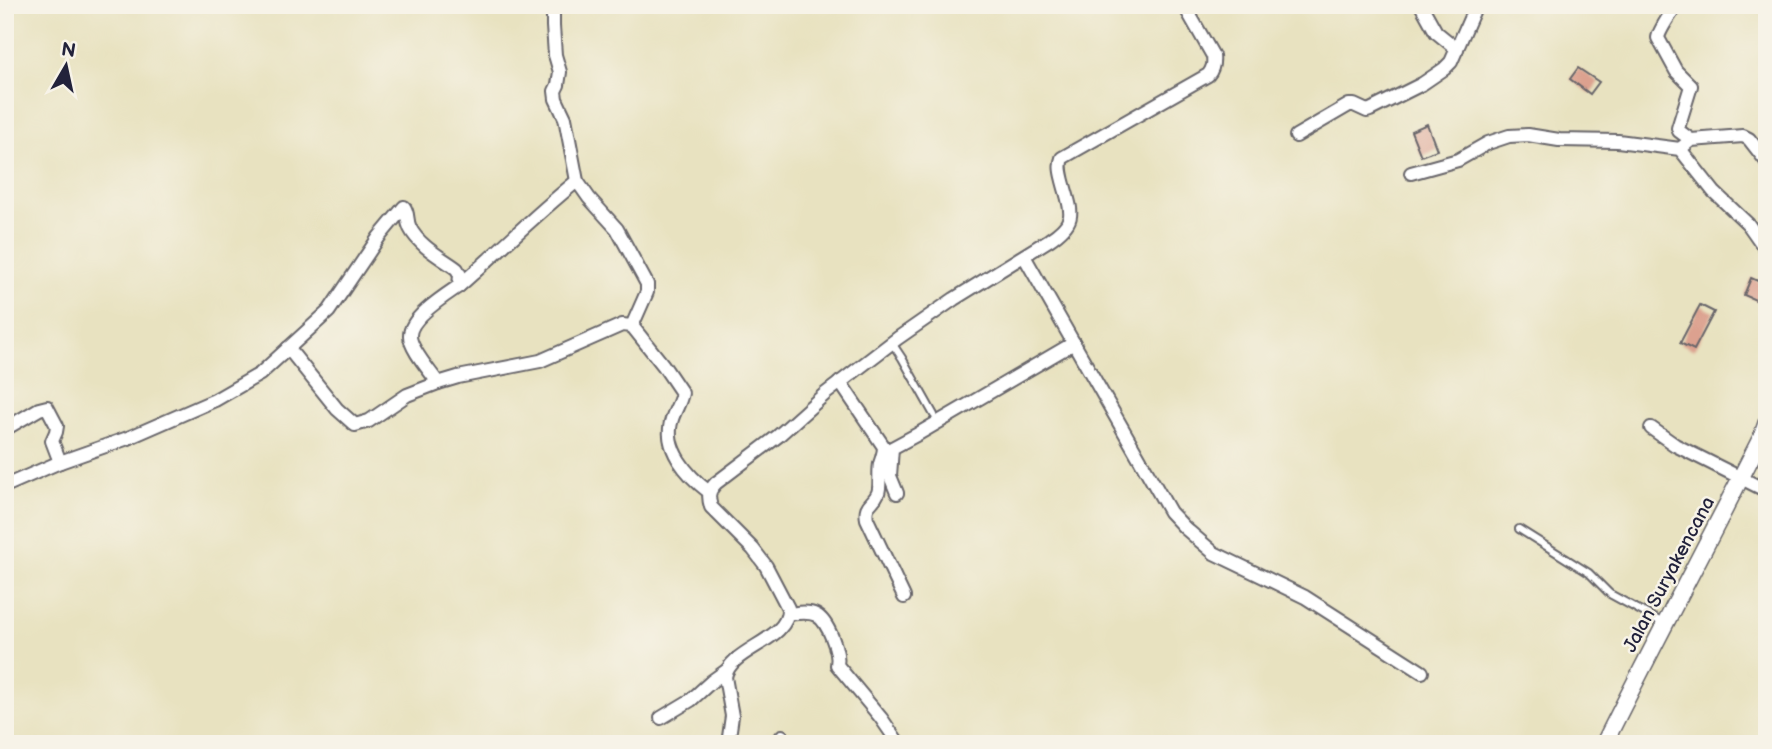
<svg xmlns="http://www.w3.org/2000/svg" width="1772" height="749" font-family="'Balsamiq Sans',sans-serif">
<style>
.building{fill:#dca18f}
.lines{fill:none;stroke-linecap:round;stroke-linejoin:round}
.service-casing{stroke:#67656a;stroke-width:10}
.minor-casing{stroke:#67656a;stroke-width:16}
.tertiary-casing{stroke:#67656a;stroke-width:19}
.service{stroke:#fff;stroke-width:6}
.minor{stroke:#fff;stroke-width:12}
.tertiary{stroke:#fff;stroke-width:16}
.labels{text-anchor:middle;stroke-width:5;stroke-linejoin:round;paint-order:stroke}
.street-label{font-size:19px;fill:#22223b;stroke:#f7f3e8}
</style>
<rect width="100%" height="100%" fill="#f7f3e8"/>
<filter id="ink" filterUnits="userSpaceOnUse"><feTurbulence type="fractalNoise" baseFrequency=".0143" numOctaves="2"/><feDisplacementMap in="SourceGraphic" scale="14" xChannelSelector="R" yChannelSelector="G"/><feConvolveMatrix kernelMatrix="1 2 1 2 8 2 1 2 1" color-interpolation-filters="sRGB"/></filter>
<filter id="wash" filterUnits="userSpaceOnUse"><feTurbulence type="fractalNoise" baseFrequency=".00686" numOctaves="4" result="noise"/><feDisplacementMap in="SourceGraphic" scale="28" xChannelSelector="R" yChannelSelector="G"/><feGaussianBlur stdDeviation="1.57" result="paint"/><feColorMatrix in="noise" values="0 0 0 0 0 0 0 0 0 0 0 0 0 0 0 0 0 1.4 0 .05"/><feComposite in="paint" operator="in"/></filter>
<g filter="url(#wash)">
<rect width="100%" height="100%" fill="#e8e2c0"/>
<g id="blocks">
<g class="building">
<path d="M1578 68 1599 82 1590 94 1570 79Z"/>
<path d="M1427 124 1437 150 1421 156 1411 131Z"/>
<path d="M1751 278 1767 285V305L1744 295Z"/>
<path d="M1700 305 1714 312 1694 350 1680 343Z"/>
</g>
</g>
</g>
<g filter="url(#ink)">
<use href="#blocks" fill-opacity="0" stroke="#67656a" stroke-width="2"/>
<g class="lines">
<g class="service-casing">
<g id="service">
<path d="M892 343 902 358 934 415"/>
<path d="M1519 529 1589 573 1610 594 1663 623"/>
</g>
</g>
<g class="minor-casing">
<g id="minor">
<path d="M553 5V26L555 55 560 72 558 85 555 91 556 99 565 118 577 181 589 198 617 229 647 284V292L632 326"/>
<path d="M1421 5 1436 32 1457 49"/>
<path d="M1676 5C1671 14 1659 30 1658 38L1676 71 1691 86 1678 128 1679 131 1691 140 1680 149"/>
<path d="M1296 136 1349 105H1354L1367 111 1370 110 1422 84 1444 69 1451 62 1476 5"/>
<path d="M1691 140 1743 136 1749 139 1767 162"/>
<path d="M1411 173 1458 160 1488 143 1509 136 1528 135 1559 140 1618 141 1680 149 1714 192 1748 224 1767 251"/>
<path d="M1024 256 1170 512 1185 528 1214 553 1305 597 1422 672"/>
<path d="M459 286C499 251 536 214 577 181"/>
<path d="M632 326 663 365 682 393C680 403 675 410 672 419 662 448 688 476 709 492"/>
<path d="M288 348 337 409 355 425 369 421 407 395 438 383 458 377 540 361 622 325 632 326"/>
<path d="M840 382 884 447C884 454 882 457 880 464 878 473 881 485 878 493 873 505 864 503 867 519L904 597"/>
<path d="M1651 428 1675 445 1767 491"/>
<path d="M5 429 39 409 47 407 57 426 56 432 52 441 60 462"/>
<path d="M5 486 60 462 128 438 215 400 260 374 329 311 379 237 404 207C409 214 406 220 410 228 419 246 442 258 457 269L460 275 459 286C446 295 409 318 410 336 410 349 431 372 438 383"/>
<path d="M897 493 890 476 892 448 918 434 1074 343"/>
<path d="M789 614C797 613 808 611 816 615 828 621 840 653 837 665L881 718 899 744"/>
<path d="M661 718 691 700 712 681 726 671"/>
<path d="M728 744 732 716 725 677C730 648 790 641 788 608L766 566 753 549 711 507C708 497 708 491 716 483L778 436 825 394 898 338 954 299 1049 240C1079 220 1071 212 1063 181 1061 173 1059 166 1062 158L1208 75C1213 69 1214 64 1213 56L1184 5"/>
<path d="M777 744 782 736"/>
</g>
</g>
<g class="tertiary-casing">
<path id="tertiary" d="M1604 744C1655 641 1710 539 1762 436L1767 422"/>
</g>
<use href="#service" class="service"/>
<use href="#minor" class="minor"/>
<use href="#tertiary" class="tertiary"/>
</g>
</g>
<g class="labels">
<g class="street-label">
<text transform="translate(1668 574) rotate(-62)" y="7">Jalan Suryakencana</text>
</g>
</g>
<rect width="1772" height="749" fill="none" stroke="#f7f3e8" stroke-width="28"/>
<g transform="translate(66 66) rotate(9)" stroke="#f7f3e8" stroke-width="5" paint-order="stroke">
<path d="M0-5L12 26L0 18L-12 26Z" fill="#22223b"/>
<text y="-10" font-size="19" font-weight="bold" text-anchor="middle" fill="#22223b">N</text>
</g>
</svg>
